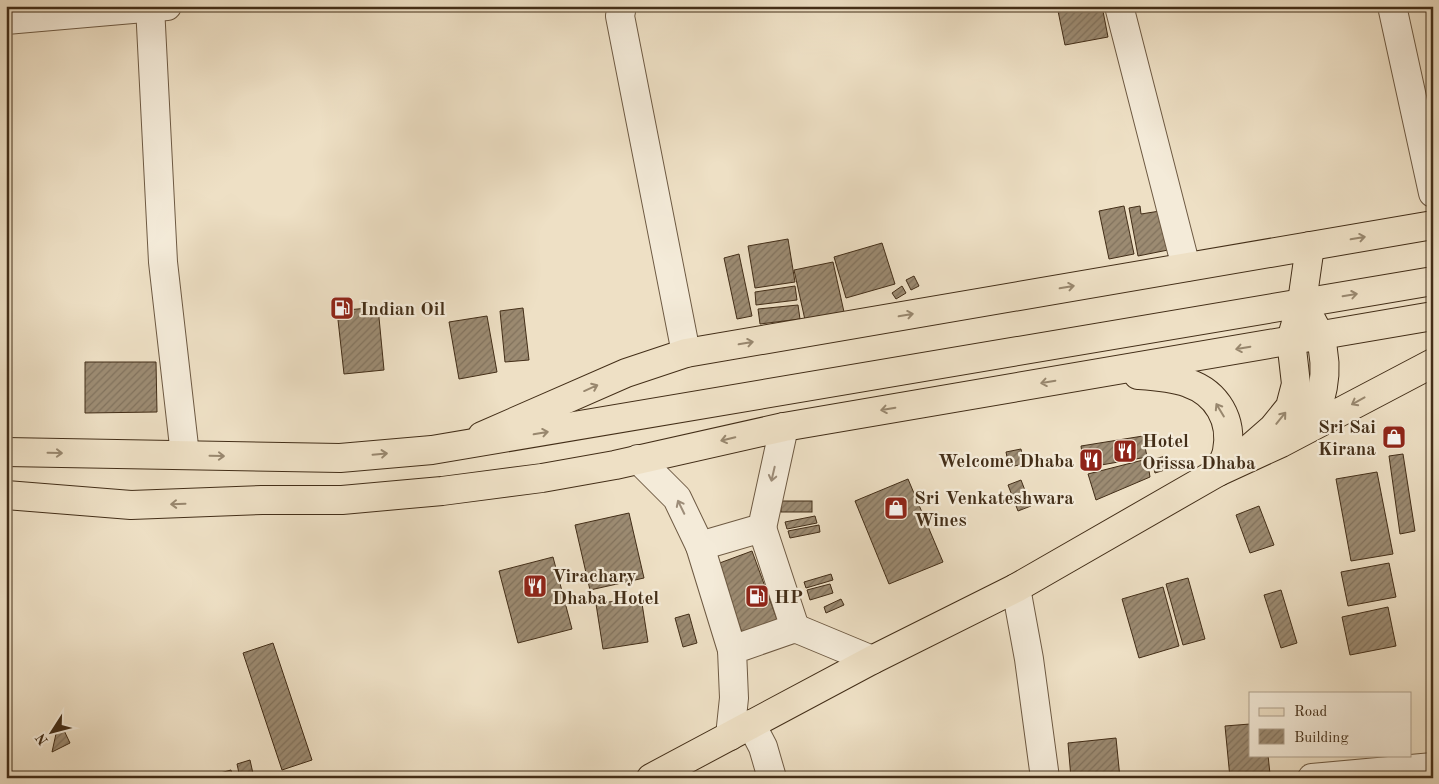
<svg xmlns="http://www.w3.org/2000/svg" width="1439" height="784" font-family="'Old Standard TT',serif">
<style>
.building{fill:url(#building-hatch);stroke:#432e18}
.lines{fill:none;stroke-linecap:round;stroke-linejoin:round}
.minor-casing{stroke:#6e5a43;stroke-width:30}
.major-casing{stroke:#432e18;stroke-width:30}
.highway-casing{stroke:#432e18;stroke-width:30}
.minor{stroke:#f4ebd9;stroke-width:28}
.major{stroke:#eee0c5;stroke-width:28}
.highway{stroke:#eee0c5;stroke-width:28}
.oneway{stroke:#98876e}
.oneway2{stroke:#9c8c78}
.labels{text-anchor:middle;stroke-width:4.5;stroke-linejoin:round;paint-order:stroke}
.poi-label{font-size:19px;font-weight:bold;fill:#432e18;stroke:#f4ebd9;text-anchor:start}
</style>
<defs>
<pattern id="building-hatch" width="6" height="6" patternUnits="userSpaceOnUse" patternTransform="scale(1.25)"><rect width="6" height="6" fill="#9c8b72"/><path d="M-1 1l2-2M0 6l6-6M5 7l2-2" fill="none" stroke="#81725d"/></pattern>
</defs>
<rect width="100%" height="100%" fill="#eee0c5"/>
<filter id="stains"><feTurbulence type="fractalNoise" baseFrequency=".004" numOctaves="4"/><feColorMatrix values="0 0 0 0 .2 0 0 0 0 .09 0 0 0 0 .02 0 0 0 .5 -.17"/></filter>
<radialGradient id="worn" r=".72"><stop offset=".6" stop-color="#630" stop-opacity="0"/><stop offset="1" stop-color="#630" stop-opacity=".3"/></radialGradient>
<g class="building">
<path d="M1057 6H1102L1108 37 1065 45Z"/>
<path d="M1124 206 1134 254 1109 259 1099 211Z"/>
<path d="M1140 206 1141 214 1160 211 1168 250 1138 256 1129 208Z"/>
<path d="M788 239 795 282 755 288 748 246Z"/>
<path d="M882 243 895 284 846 298 834 257Z"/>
<path d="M739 254 752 316 737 319 724 258Z"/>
<path d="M833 262 844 312 805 320 794 270Z"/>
<path d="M914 276 919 286 911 290 906 280Z"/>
<path d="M795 286 797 300 756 305 755 292Z"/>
<path d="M902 286 906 293 896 299 892 293Z"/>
<path d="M798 305 800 319 760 324 758 309Z"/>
<path d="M378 307 384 370 344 374 337 311Z"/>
<path d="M523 308 529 360 505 362 500 311Z"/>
<path d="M487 316 497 372 459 379 449 322Z"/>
<path d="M85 362H156L157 412 85 413Z"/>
<path d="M1143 436 1147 457 1084 468 1081 446Z"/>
<path d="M1021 449 1024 464 1009 467 1006 452Z"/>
<path d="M1403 454 1415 531 1400 534 1389 456Z"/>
<path d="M1165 456 1168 469 1155 473 1152 460Z"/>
<path d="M1147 459 1150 477 1096 500 1088 474Z"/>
<path d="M1377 472 1393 554 1351 561 1336 479Z"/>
<path d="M908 479 943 562 889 584 855 501Z"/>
<path d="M1021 480 1031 506 1018 511 1008 485Z"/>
<rect x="781" y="501" width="31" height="11"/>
<path d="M1259 506 1274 545 1250 553 1236 515Z"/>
<path d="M629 513 644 578 590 590 575 525Z"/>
<path d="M815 516 817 523 787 529 785 522Z"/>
<path d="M819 525 820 532 790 538 788 531Z"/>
<path d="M752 551 779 625 744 638 717 564Z"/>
<path d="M553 557 572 629 518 643 499 571Z"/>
<path d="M1389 563 1396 597 1348 606 1341 572Z"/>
<path d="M831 574 833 580 806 588 804 582Z"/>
<path d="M1188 578 1205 639 1183 645 1166 584Z"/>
<path d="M830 584 833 593 810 600 807 590Z"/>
<path d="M1163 587 1179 646 1139 658 1122 599Z"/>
<path d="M1281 590 1297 643 1281 648 1264 595Z"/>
<path d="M641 597 648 642 603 649 596 604Z"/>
<path d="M841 599 844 605 826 613 824 607Z"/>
<path d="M1388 607 1396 646 1350 655 1342 617Z"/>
<path d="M689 614 697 643 683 647 675 618Z"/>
<path d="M273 643 312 760 282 770 243 653Z"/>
<path d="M59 720 70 743 52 752Z"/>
<path d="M1250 724V755H1268L1270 774 1230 778 1225 726Z"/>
<path d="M1116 738 1120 778H1071L1068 743Z"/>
<path d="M250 760 254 778H240L237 764Z"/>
<path d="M231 770 233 778H210L209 776Z"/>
</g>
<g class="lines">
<g class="minor-casing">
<g id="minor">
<path d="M150 6 163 262 185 455"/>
<path d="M622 6 620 16 686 353"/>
<path d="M1119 6 1186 267"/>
<path d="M1392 6 1433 193"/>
<path d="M6 20 167 6"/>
<path d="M638 459 677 498 700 546 762 528 784 427"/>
<path d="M762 528 795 628"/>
<path d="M700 546 732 650"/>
<path d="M1016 588 1029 659 1045 778"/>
<path d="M751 724 763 747 772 778"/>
<path d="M730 736 734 698 732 650 795 628 872 660"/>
<path d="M1312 778 1433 767"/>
</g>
</g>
<g class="major-casing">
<path id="major" d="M482 436 626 373 686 353 1433 225"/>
</g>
<g class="highway-casing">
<g id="highway">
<path d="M1138 375C1154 376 1172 377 1188 383 1217 393 1233 420 1227 451 1226 458 1221 465 1218 472"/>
<path d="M1298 430C1326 409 1329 368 1320 337 1318 331 1314 325 1311 319"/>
<path d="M1249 449 1273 428 1290 407 1296 384 1291 340 1302 302 1310 246"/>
<path d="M6 452 340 458 432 450 1433 281"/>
<path d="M6 495 131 505 262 500H342L442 491 542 478 615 465 784 427 1433 316"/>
<path d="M651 778 872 660 1016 588 1218 472 1281 443 1433 363"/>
</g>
</g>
<use href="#minor" class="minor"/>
<use href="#major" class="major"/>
<use href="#highway" class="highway"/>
</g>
<defs><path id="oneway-shaft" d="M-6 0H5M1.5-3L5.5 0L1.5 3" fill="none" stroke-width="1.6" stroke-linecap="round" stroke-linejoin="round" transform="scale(1.25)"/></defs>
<g class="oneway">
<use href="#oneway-shaft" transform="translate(1358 238) rotate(-10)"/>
<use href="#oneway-shaft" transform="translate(1067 287) rotate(-10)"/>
<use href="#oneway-shaft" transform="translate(1350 295) rotate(-9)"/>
<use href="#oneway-shaft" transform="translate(906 315) rotate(-10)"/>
<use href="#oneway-shaft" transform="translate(746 343) rotate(-10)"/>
<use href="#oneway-shaft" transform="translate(1243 348) rotate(170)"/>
<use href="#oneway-shaft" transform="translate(1048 382) rotate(170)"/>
<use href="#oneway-shaft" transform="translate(591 388) rotate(-24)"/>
<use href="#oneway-shaft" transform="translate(1358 401) rotate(151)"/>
<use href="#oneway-shaft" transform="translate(888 409) rotate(170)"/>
<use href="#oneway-shaft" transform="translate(1220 410) rotate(-121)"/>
<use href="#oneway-shaft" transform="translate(1281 418) rotate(-51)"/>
<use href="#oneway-shaft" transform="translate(541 433) rotate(-10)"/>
<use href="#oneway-shaft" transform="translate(728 439) rotate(167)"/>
<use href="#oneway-shaft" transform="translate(55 453) rotate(1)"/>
<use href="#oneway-shaft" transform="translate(380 454) rotate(-5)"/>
<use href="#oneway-shaft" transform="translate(217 456) rotate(1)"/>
<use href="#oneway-shaft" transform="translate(178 504) rotate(178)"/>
</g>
<g class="oneway2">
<use href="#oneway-shaft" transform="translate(773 474) rotate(103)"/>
<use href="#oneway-shaft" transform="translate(681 507) rotate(-116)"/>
</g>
<defs>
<g id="fuel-square" transform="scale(1.25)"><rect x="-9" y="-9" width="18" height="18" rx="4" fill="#8f2418" stroke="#f4ebd9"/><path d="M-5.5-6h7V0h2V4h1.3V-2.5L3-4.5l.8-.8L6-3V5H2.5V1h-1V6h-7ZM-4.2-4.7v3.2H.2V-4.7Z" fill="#fff"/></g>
<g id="shop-square" transform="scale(1.25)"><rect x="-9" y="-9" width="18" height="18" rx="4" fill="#8f2418" stroke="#f4ebd9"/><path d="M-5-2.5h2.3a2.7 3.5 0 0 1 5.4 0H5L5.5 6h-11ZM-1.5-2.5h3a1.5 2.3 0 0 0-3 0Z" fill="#fff"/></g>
<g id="restaurant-square" transform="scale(1.25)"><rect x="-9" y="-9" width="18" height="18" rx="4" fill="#8f2418" stroke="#f4ebd9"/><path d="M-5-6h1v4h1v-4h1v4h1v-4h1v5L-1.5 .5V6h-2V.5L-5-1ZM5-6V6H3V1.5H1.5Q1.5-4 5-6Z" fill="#fff"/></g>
</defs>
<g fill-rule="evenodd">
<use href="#fuel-square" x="342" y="308"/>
<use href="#shop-square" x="1394" y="437"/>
<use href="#restaurant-square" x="1125" y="451"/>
<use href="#restaurant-square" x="1091" y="460"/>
<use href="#shop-square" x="896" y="508"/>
<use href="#restaurant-square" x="535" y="586"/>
<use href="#fuel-square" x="757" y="596"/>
</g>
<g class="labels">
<g class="poi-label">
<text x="360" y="315">Indian Oil</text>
<text x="1376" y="433" text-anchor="end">Sri Sai<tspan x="1376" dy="22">Kirana</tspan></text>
<text x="1142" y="447">Hotel<tspan x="1142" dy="22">Orissa Dhaba</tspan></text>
<text x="1074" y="467" text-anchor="end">Welcome Dhaba</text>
<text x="914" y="504">Sri Venkateshwara<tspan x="914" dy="22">Wines</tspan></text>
<text x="552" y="582">Virachary<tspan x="552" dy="22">Dhaba Hotel</tspan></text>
<text x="774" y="603">HP</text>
</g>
</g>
<rect width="1439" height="784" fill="none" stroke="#eee0c5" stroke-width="25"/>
<rect x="8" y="8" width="1424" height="769" fill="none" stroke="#432e18" stroke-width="2.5"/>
<rect x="12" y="12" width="1414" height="759" fill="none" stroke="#432e18"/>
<rect x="1249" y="692" width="162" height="65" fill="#f4ebd9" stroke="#ad9f8c"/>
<rect x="1259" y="708" width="25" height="8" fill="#eee0c5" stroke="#ad9f8c"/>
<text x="1294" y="716" font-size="15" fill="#432e18">Road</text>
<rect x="1259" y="729" width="25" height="15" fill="url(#building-hatch)" stroke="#ad9f8c"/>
<text x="1294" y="742" font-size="15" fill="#432e18">Building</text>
<g transform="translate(52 732) rotate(234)" stroke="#f4ebd9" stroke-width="4" paint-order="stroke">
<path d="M0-4L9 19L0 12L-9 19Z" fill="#432e18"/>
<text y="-8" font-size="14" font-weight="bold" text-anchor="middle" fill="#432e18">N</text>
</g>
<rect width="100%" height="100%" filter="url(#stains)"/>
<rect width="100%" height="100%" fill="url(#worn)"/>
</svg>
